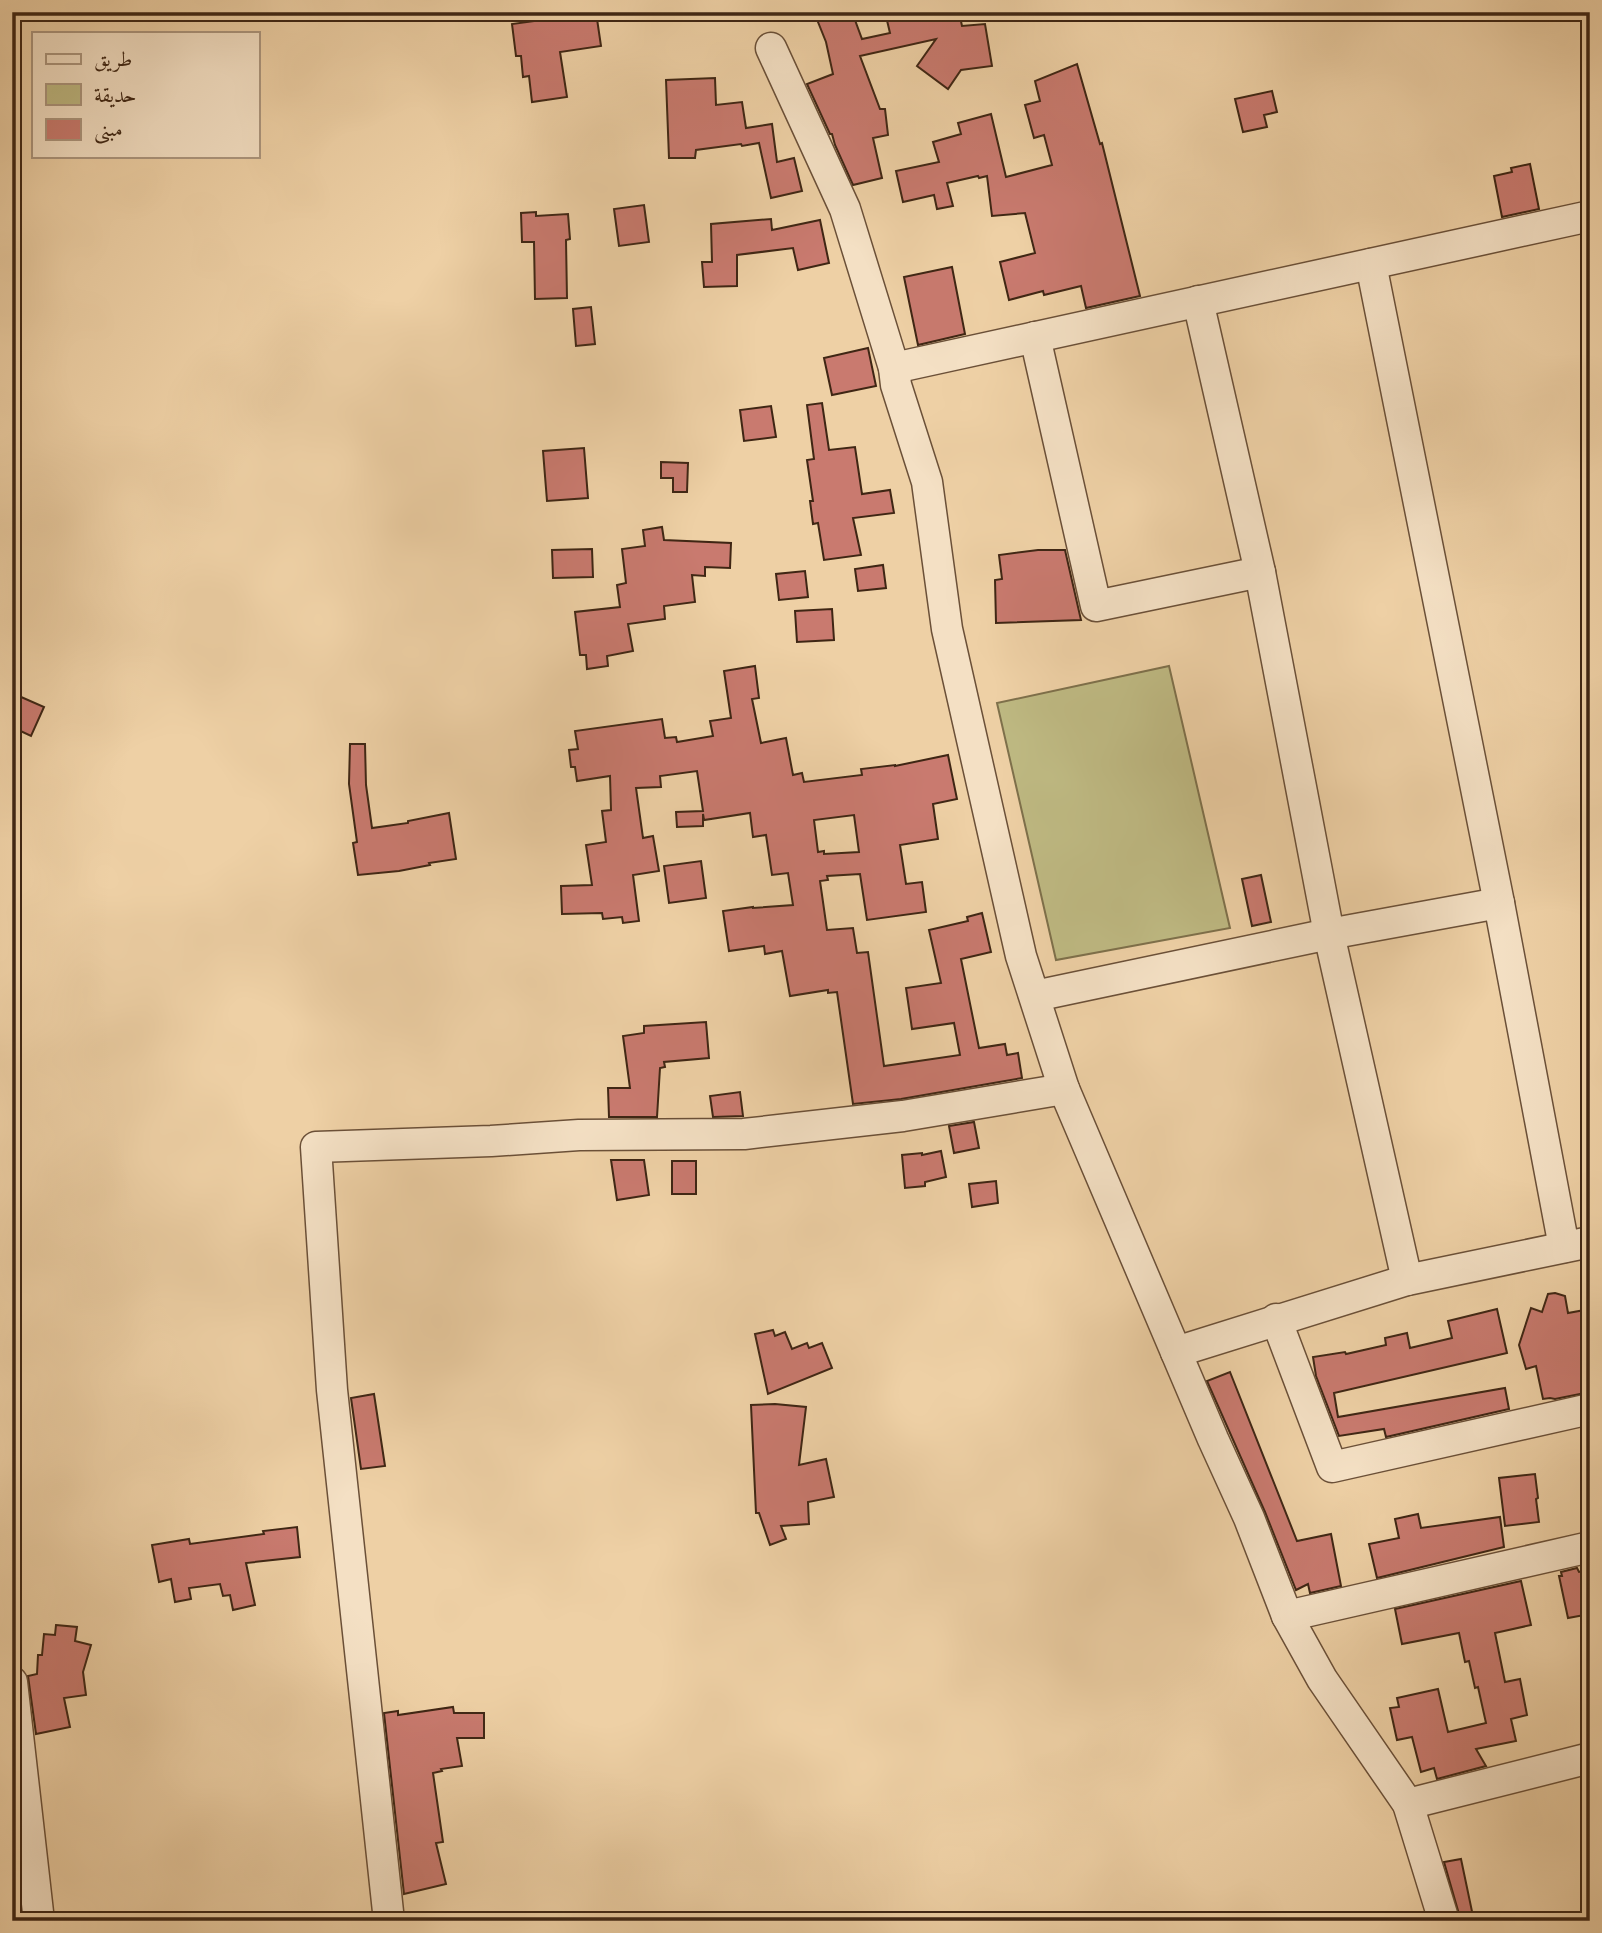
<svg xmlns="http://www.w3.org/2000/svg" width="1602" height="1933" font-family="'IM FELL French Canon',Amiri,serif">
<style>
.green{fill:#beb982;stroke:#7e704b;stroke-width:2}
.building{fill:#c97a6f;stroke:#3f2614;stroke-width:2;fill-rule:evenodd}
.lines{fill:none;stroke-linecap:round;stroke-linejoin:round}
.minor-casing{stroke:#6b5038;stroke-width:33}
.minor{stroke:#f4e0c4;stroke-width:30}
</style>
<rect width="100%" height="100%" fill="#eed0a5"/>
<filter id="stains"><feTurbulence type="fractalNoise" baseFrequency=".00286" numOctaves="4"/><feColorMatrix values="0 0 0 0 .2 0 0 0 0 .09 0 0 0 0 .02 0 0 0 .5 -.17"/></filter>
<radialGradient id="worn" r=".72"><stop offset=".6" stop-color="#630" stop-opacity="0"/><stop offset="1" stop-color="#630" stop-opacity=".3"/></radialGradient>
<path class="green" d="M1169 666 1230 928 1056 960 997 703Z"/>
<g class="building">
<path d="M566 12H596L601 46 560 52 567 97 532 102 529 76 523 77 521 56H516L512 24 557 18 556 14Z"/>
<path d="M814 12H852L862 39 890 33 885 12H959L962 26 985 24 992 66 961 70 948 89 917 66 936 39 860 56 880 109H885L888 135 873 138 882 178 853 185 835 145 832 134H830L807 84 833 74 826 42Z"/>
<path d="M1077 64 1100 144 1102 143 1140 296 1086 308 1081 286 1044 295 1043 291 1009 300 1000 262 1035 253 1025 213 992 216 987 176 979 178 978 176 947 183 953 206 937 209 934 195 903 202 896 171 939 162 933 142 961 134 958 123 991 114 1006 177 1052 165 1044 135 1034 138 1025 105 1040 101 1035 81Z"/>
<path d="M715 78 716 105 742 102 746 128 772 124 777 162 794 158 802 191 771 198 759 143 742 146 741 144 696 150 695 158H669L666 80Z"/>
<path d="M1272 91 1277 112 1264 115 1267 127 1243 132 1235 99Z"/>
<path d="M1530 164 1539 209 1502 217 1494 176 1512 172 1511 168Z"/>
<path d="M644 205 649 242 619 246 614 209Z"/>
<path d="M536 212V216L568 214 570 239 566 240 567 298 535 299 534 242H522L521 213Z"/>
<path d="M771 219 772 230 820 220 829 263 798 270 793 248 737 255V286L704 287 702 262H712L711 224Z"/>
<path d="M952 267 965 334 918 345 904 277Z"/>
<path d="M591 307 595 344 576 346 573 309Z"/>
<path d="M868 348 876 386 832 395 824 358Z"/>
<path d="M822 403 829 450 855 447 862 494 890 490 894 513 853 518 861 555 824 560 818 523 813 524 810 501H813L807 460 814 459 807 405Z"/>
<path d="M771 406 776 437 744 441 740 410Z"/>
<path d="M584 448 588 498 547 501 543 451Z"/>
<path d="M661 462 688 463 687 492H673V478H661Z"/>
<path d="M662 527 664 540 731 543 730 568 705 567V576L692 575 695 602 664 606 665 619 628 624 633 651 607 656 608 666 587 669 586 655H580L575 612 620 607 617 585 626 583 622 549 645 546 643 530Z"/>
<path d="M592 549 593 577 553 578 552 550Z"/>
<path d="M1038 550H1065L1081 620 996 623 995 580 1002 579 999 555Z"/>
<path d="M883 565 886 588 858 591 855 569Z"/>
<path d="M805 571 808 597 779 600 776 574Z"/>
<path d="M832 609 834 640 797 642 795 611Z"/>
<path d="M755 666 759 698 752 699 761 743 786 738 793 775 802 773 804 782 862 775 861 769 895 765V766L948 755 957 799 933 804 938 839 900 845 906 884 922 882 926 912 867 920 860 874 827 876 828 880 820 881 827 930 853 928 857 953 868 952 884 1066 960 1055 954 1023 912 1029 906 988 941 983 929 930 968 921 967 917 982 913 991 952 961 959 979 1048 1005 1044 1007 1055 1018 1053 1022 1078 901 1099 853 1104 837 992 828 993V990L790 996 782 951 765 954 764 946 729 951 723 911 753 907V908L793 905 788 873 772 875 766 835 753 837 750 813 704 820 703 814V826L677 827 676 812 703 811 697 771 660 776 661 787 636 788 643 838 653 836 659 871 633 875 639 921 623 923 622 917 603 919 602 913 562 914 561 886 592 885 586 845 606 842 602 811 611 810 610 776 577 781 575 767H571L569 750 578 749 575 731 662 719 665 738 676 737 677 742 713 736 710 721 731 718 724 671ZM854 815 859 852 824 854V851L818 852 814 820Z"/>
<path d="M12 693 44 707 31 736 12 727Z"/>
<path d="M350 744H365L366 785 372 828 408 823V821L449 813 456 859 429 863 430 865 399 871 358 875 353 843 357 842 349 784Z"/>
<path d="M701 861 706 898 669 903 664 866Z"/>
<path d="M1261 875 1271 922 1252 926 1242 879Z"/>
<path d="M706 1022 709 1058 664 1062 665 1067 660 1068 657 1117H609L608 1088H630L623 1036 644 1033V1026Z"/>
<path d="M740 1092 743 1116 713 1117 710 1096Z"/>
<path d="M974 1122 979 1148 954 1153 949 1126Z"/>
<path d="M941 1151 946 1177 925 1182V1186L905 1188 902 1155 922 1153V1155Z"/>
<path d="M611 1160H644L649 1195 617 1200Z"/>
<rect x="672" y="1161" width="24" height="33"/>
<path d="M996 1181 998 1203 972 1207 969 1184Z"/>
<path d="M1555 1293 1565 1296 1568 1313 1590 1309V1392L1555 1399 1550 1398 1543 1399 1536 1366 1526 1369 1519 1345 1531 1308 1542 1312 1548 1294Z"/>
<path d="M1497 1309 1507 1353 1334 1393 1338 1417 1505 1388 1509 1409 1386 1437 1384 1429 1339 1436 1316 1376 1313 1357 1345 1352 1346 1354 1386 1345 1385 1338 1407 1333 1410 1348 1452 1338 1448 1321Z"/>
<path d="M773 1330 775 1336 785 1332 792 1349 807 1343 809 1348 822 1343 832 1368 768 1394 755 1334Z"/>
<path d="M1230 1372 1297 1541 1331 1534 1341 1586 1310 1593 1308 1584 1296 1590 1265 1512 1207 1381Z"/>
<path d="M374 1394 385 1466 361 1469 351 1398Z"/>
<path d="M775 1404 806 1407 799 1465 826 1459 834 1497 808 1502 809 1524 781 1526 786 1539 770 1545 759 1513H756L751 1405Z"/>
<path d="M1535 1474 1538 1498 1536 1499 1539 1522 1505 1526 1499 1478Z"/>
<path d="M1418 1514 1421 1528 1500 1517 1504 1547 1377 1578 1369 1544 1399 1538 1395 1519Z"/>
<path d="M297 1527 300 1557 246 1563 255 1605 233 1610 230 1595 223 1596 220 1584 189 1588 191 1599 175 1602 171 1579 159 1582 152 1545 189 1539 190 1544 264 1534 263 1531Z"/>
<path d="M1577 1568 1579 1572 1590 1570V1614L1568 1618 1559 1576H1562L1561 1572Z"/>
<path d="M1521 1581 1531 1625 1495 1633 1505 1682 1520 1679 1527 1715 1511 1719 1516 1741 1476 1749 1486 1766 1437 1779 1434 1768 1421 1772 1412 1737 1397 1740 1390 1708 1399 1707 1397 1698 1438 1689 1448 1732 1486 1723 1478 1687 1475 1688 1469 1661 1465 1662 1459 1633 1402 1644 1395 1609Z"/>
<path d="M56 1625 77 1627 75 1641 91 1645 83 1672 86 1695 64 1698 70 1727 36 1734 28 1676 37 1674 38 1655H42L44 1634 55 1635Z"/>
<path d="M453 1707 454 1713H484V1738H457L462 1766 441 1769 442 1771 433 1773 443 1842 436 1843 446 1884 404 1894 384 1713 398 1711V1715Z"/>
<path d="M1461 1859 1474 1921H1461L1444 1862Z"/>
</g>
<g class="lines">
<g class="minor-casing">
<g id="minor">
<path d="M771 48 845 209 894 368 896 385 927 482 947 629 1021 956 1064 1089 1213 1439 1249 1518 1287 1616 1322 1679 1408 1804 1444 1921"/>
<path d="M1371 264 1499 903 1564 1247"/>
<path d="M1198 301 1260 572 1329 934 1407 1280"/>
<path d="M1035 337 1096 606 1260 572"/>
<path d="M894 368 1590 216"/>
<path d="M1035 996 1329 934 1499 903"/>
<path d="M1276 1319 1332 1467 1590 1409"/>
<path d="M1176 1352 1407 1280 1590 1242"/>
<path d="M1287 1616 1590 1547"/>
<path d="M12 1682 39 1921"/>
<path d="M1408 1804 1590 1758"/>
<path d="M389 1921 332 1390 316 1147 491 1141 579 1135 744 1134 903 1116 1064 1089"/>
</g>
</g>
<use href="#minor" class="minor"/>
</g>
<rect width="1602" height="1933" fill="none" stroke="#eed0a5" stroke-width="42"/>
<rect x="14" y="14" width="1574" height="1905" fill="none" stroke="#3f2614" stroke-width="3.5"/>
<rect x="21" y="21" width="1560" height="1891" fill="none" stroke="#3f2614" stroke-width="2"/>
<rect x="32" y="32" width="228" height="126" fill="#f4e0c4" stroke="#ac967e" stroke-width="2"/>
<rect x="46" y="54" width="35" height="10" fill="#f4e0c4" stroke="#ac967e" stroke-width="2"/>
<text x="94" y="66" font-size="21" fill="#3f2614">طريق</text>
<rect x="46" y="84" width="35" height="21" fill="#beb982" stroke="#ac967e" stroke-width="2"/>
<text x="94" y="102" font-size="21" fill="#3f2614">حديقة</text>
<rect x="46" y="119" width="35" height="21" fill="#c97a6f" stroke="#ac967e" stroke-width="2"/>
<text x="94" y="136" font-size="21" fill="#3f2614">مبنى</text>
<rect width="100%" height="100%" filter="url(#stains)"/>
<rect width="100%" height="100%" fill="url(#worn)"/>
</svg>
